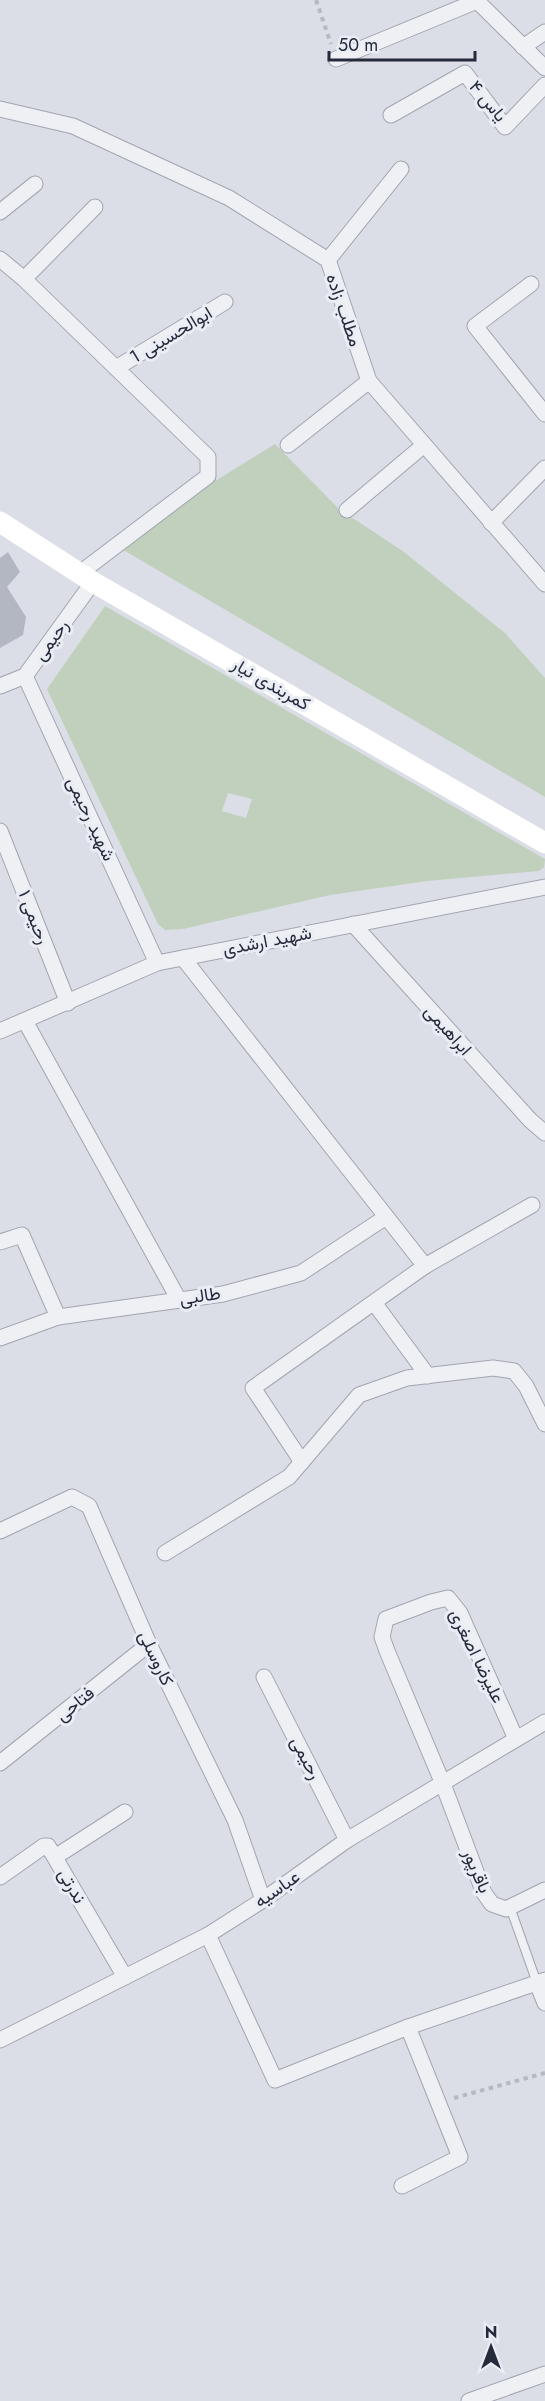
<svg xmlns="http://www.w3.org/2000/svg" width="545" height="2401" font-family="Jost,Vazirmatn,sans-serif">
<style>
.green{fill:#c0d0bd;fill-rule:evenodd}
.building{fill:#b3b7c2}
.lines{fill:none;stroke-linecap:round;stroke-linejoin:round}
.lane-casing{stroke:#a1a5b0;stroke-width:10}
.street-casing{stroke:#a1a5b0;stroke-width:17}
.path{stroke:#b6b9c0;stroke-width:4;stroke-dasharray:4.5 4.5;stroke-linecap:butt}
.lane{stroke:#eef0f4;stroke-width:8}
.street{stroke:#eef0f4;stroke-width:15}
.secondary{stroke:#fff;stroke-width:21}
.labels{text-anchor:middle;stroke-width:6;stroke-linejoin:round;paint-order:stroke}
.street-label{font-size:18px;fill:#262b3c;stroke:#ebedf4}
</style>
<rect width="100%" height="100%" fill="#dbdee6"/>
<g class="green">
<path d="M275 444 339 509 404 552 505 633 545 678V797L113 544Z"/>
<path d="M105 606 545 859 544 867 539 871 427 881 330 895 183 929 165 930 158 924 47 689ZM228 793 252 799 246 818 222 811Z"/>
</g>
<path class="building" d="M8 552 20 572 7 587 26 617 23 635 0 648V558Z"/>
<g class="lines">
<g class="lane-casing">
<path id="lane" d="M510 1907 537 1983"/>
</g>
<g class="street-casing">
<g id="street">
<path d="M523 47 545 32"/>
<path d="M336 59 477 1 545 68"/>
<path d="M0 109 73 126 229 198 328 260 369 381 545 584"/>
<path d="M391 115 465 73 505 127 545 85"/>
<path d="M0 212 35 184"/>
<path d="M0 259 24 279 208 457V476L80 573"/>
<path d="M328 260 401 169"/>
<path d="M24 279 95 207"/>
<path d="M531 284 475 326 545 414"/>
<path d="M116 368 225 302"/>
<path d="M288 445 369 381"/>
<path d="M347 510 424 445"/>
<path d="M491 523 545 468"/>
<path d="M25 676 157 963"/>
<path d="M0 686 25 676 93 582"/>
<path d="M0 831 68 1003"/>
<path d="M353 924 530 1120 545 1133"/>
<path d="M183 958 425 1266 532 1205"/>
<path d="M25 1021 179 1300"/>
<path d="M0 1031 157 963 545 887"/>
<path d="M0 1242 22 1235 58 1317"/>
<path d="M375 1304 428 1376"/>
<path d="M0 1338 58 1317 223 1294 301 1273 386 1217"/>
<path d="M302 1462 253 1388 425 1266"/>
<path d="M0 1531 72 1497 89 1506 149 1644 235 1820 263 1900"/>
<path d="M165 1553 289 1477 359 1395 407 1378 493 1368 514 1371 526 1386 545 1424"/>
<path d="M264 1677 347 1840"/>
<path d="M516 1739 460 1613 448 1598 431 1602 386 1619 382 1637 387 1651 443 1784 484 1893 492 1904 506 1909 545 1890"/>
<path d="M0 1763 149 1644"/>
<path d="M55 1857 125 1812"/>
<path d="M0 1877 44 1846H48L125 1977"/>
<path d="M208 1935 275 2080 408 2027 545 1980"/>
<path d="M537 1983 545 2003"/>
<path d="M0 2040 208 1935 263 1900 347 1840 545 1722"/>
<path d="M402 2186 460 2157 408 2027"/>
<path d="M469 2401 545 2374"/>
</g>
</g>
<g class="path">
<path d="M316 0 331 44"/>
<path d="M454 2098 545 2073"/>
</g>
<use href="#lane" class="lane"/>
<use href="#street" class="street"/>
<path class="secondary" d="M0 522 93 582 545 843"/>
</g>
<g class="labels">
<g class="street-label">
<text transform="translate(488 101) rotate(50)" y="6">یاس ۴</text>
<text transform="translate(344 310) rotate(71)" y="6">مطلب زاده</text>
<text transform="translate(171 335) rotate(-31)" y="6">ابوالحسینی 1</text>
<text transform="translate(51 640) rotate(-54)" y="6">رحیمی</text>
<text transform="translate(271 684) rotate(30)" y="6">کمربندی نیار</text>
<text transform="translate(91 819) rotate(65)" y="6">شهید رحیمی</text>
<text transform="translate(34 917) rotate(69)" y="6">رحیمی ۱</text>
<text transform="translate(267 941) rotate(-11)" y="6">شهید ارشدی</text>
<text transform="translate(448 1030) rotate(48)" y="6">ابراهیمی</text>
<text transform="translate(200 1296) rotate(-9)" y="6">طالبی</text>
<text transform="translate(477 1656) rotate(64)" y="6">علیرضا اصغری</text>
<text transform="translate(156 1658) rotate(65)" y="6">کاروسلی</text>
<text transform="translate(75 1704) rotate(-39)" y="6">فتاحی</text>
<text transform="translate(306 1758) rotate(63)" y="6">رحیمی</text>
<text transform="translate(477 1871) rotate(67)" y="6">باقرپور</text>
<text transform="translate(72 1886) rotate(60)" y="6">ندرتی</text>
<text transform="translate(277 1889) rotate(-35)" y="6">عباسیه</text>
</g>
</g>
<g transform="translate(491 2347)" stroke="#ebedf4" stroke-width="4.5" paint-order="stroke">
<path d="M0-4.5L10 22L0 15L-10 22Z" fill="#262b3c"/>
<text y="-9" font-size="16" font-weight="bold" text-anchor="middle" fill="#262b3c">N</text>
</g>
<path d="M329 51v9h146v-9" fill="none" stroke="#262b3c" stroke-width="3"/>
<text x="338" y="51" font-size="18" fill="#262b3c" stroke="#ebedf4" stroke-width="4.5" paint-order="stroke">50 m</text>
</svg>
